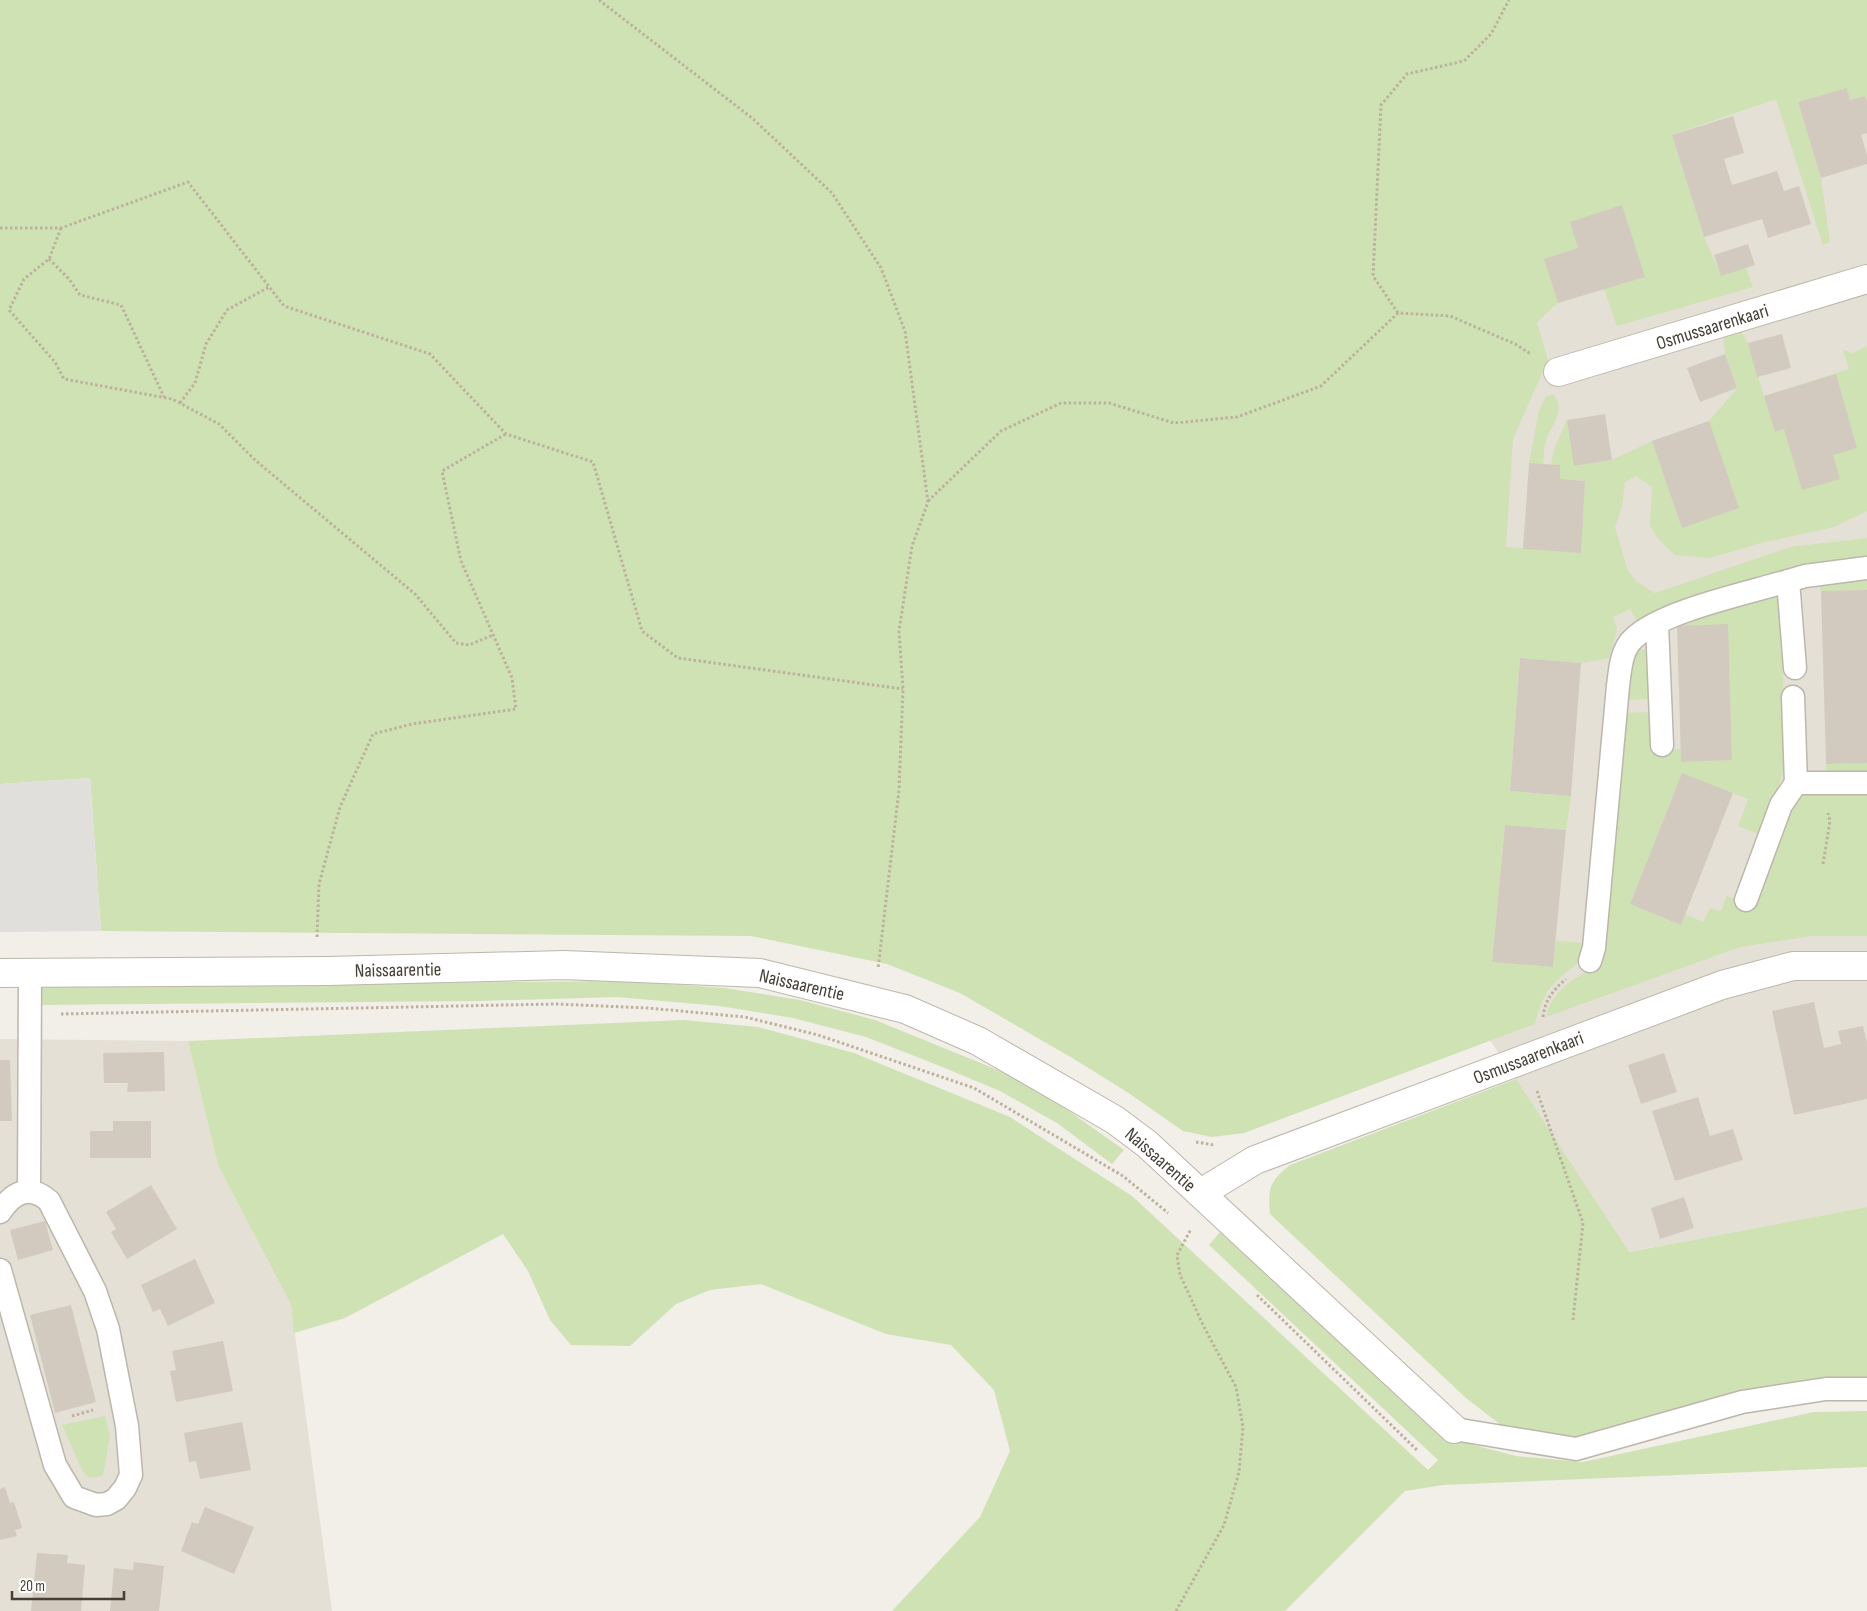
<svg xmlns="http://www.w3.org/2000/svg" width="1867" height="1611" font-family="'Sofia Sans Condensed',sans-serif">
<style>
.residential{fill:#e5e0d6}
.green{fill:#cfe2b4}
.parking{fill:#e1dfdc}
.building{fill:#d2cabe}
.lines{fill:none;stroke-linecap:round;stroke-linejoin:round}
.service-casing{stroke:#bdb6ab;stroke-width:25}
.minor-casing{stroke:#bdb6ab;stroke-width:30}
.path{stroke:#bdb19e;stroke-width:3;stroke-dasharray:2.5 2.5;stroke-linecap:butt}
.service{stroke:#fff;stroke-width:22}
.minor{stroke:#fff;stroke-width:28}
.labels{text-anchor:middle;stroke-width:4;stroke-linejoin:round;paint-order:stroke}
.street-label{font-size:19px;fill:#453f37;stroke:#fff}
</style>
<rect width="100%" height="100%" fill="#f2eee8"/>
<g class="residential">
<path d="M1867 26V1207L1628 1252 1455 986 1492 153Z"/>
<path d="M0 1039 188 1041 218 1165 291 1305 332 1611H0Z"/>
</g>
<g class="green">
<path d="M0 0H1867V103L1864 96 1850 100 1847 88 1798 102 1821 178 1830 242 1823 245 1776 99 1672 135 1704 237 1721 275 1746 268 1753 287 1617 326 1604 289 1558 303 1537 322 1548 360 1513 439 1506 547 1581 552 1585 481 1560 479V466L1551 465 1554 449 1567 420 1575 466 1612 460 1652 441 1709 421 1737 388 1725 354 1723 337 1741 331 1748 343 1764 396 1849 369 1843 350 1853 353 1867 346V511L1834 527 1765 542 1710 558 1675 555 1658 539 1650 525 1652 487 1636 476 1625 482 1622 507 1615 527 1628 571 1637 582 1655 593 1790 547 1867 538V562L1813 566 1637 621 1630 609 1613 617 1617 629 1609 658 1581 663 1520 658 1510 791 1571 796 1566 830 1505 825 1492 961 1553 967 1556 941 1585 943V957C1556 981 1544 986 1535 1024L1244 1133 1212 1137 1183 1131 1127 1092 1074 1059 960 993 887 964 751 936 101 931 90 778 0 784Z"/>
<path d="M1554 395C1567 412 1549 427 1545 444 1544 450 1544 458 1543 464L1529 463 1539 411 1546 396Z"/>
<path d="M1867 577V590L1821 591 1819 584Z"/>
<path d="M1775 594 1779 598 1782 611 1785 768 1761 835 1738 826 1748 799 1682 773 1630 904 1681 925 1685 914 1703 922 1710 908 1721 911 1727 896 1750 904 1790 806 1802 795 1816 793 1867 792V936H1812L1740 947 1546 1017C1551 993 1573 976 1596 969L1623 713 1652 712 1655 752 1681 749 1682 762 1732 760 1729 663 1677 626 1682 621Z"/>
<path d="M1641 649 1646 650 1650 654 1654 699 1624 700C1626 684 1625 657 1641 649Z"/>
<path d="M1867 763V777L1827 778 1826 764Z"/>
<path d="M622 981 725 988 800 1000 875 1020 1010 1075 1069 1111 1124 1150 1112 1164 1057 1123 1000 1091 940 1066 866 1037 793 1018 719 1006 617 997 480 1001 39 1005 40 986Z"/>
<path d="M684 1020 758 1027 854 1053 1010 1117 1132 1196 1428 1470 1438 1460 1209 1245 1220 1232 1443 1437 1516 1456 1583 1462 1814 1412 1867 1411V1467L1443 1485 1405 1491 1285 1611H892L980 1517 1010 1451 994 1390 951 1345 886 1334 761 1284 710 1290 676 1304 630 1346 571 1345 550 1320 528 1271 503 1234 345 1318 294 1333 291 1305 218 1165 188 1041Z"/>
<path d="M1516 1079 1629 1252 1867 1207V1382L1573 1444 1510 1432 1466 1398 1270 1214C1268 1187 1269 1182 1290 1165Z"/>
<path d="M105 1416 110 1436 103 1476 89 1478 82 1470 62 1425Z"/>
</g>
<path class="parking" d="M90 778 101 931 0 932V784Z"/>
<g class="building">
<path d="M1847 88 1850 100 1865 96 1867 103V133L1861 135 1867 155V164L1821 178 1798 102Z"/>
<path d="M1733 116 1744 153 1724 159 1732 185 1777 171 1784 191 1799 186 1811 224 1768 238 1762 219 1704 237 1672 135Z"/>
<path d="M1622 205 1645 277 1558 303 1544 259 1578 248 1570 222Z"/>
<path d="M1748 244 1755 265 1721 276 1714 255Z"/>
<path d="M1782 334 1791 368 1757 377 1748 343Z"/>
<path d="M1725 354 1737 388 1700 402 1687 368Z"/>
<path d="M1836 374 1857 448 1833 455 1840 479 1802 490 1784 429 1775 432 1764 396Z"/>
<path d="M1605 414 1612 460 1574 466 1567 420Z"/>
<path d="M1709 421 1739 508 1682 528 1652 441Z"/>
<path d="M1529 463 1560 465V479L1585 481 1581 553 1523 549Z"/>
<path d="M1867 590V763L1826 764 1821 591Z"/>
<path d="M1728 624 1732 760 1681 762 1677 626Z"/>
<path d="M1520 658 1581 663 1571 796 1510 791Z"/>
<path d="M1682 773 1733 793 1681 925 1630 904Z"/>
<path d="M1505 825 1566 830 1553 967 1492 962Z"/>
<path d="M1814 1002 1824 1048 1841 1044 1838 1031 1863 1026 1867 1043V1099L1794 1115 1772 1011Z"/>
<path d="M164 1052 165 1091 127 1092 128 1083H104L103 1053Z"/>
<path d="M1664 1053 1677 1092 1641 1104 1628 1065Z"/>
<path d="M0 1060H10L12 1121H0Z"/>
<path d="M1698 1097 1710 1136 1733 1129 1743 1160 1675 1181 1652 1111Z"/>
<path d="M113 1121H151V1158H90V1131H113Z"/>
<path d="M151 1185 177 1229 127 1259 111 1232 116 1229 106 1212Z"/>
<path d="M1684 1197 1694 1228 1660 1239 1651 1208Z"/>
<path d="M45 1221 53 1250 18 1260 10 1230Z"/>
<path d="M195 1259 215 1303 168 1326 160 1309 153 1312 141 1285Z"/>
<path d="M71 1305 96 1402 55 1413 30 1315Z"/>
<path d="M223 1341 233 1391 176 1402 170 1371 176 1370 172 1351Z"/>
<path d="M242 1422 251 1470 200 1479 196 1461 189 1462 184 1433Z"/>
<path d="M5 1487 10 1503 14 1502 22 1528 15 1530 17 1536 0 1540V1489Z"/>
<path d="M205 1507 254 1527 234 1574 181 1551 192 1522 198 1524Z"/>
<path d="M37 1553 68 1555 67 1563 85 1565 81 1611H31Z"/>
<path d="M134 1562 164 1566 159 1611H110L114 1568 133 1570Z"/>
</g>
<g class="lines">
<g class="service-casing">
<g id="service">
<path d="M1657 624 1662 745"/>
<path d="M1795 668 1788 581 1805 576 1867 568"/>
<path d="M1793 697 1796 783"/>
<path d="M1746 900 1781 805 1796 783H1867"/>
<path d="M1590 961 1594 948 1618 686C1620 671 1621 650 1633 639 1661 611 1748 593 1788 581"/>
<path d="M29 1191 30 973"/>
<path d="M0 1212C13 1192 30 1184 49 1201L95 1291 108 1329 127 1426 131 1475 125 1488 116 1499 107 1504 96 1505 74 1497 55 1465 0 1270"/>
<path d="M1454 1429 1576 1449 1742 1402 1826 1389H1867"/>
</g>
</g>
<g class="minor-casing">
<g id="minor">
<path d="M1558 372 1867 279"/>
<path d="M0 973 328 971 564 965 760 973 905 1009 978 1041 1115 1120 1147 1144 1454 1429"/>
<path d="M1201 1193 1255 1160 1722 985 1793 966H1867"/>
</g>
</g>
<g class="path">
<path d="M599 0 752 118 832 193 881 268 905 331 928 502 912 546 899 631 903 689 899 790 878 969"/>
<path d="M0 228H61L188 182 284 306 430 354 506 434 593 462 642 631 678 658 903 689"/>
<path d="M61 228 49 259 24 279 9 310 55 362 64 379 172 399 219 424 255 460 415 594 456 643 469 645 493 635"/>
<path d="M49 259 69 279 80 295 121 305 164 397"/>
<path d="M1398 313 1373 276 1381 105 1407 74 1464 61 1491 34 1509 0"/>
<path d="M180 403 195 383 206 344 227 310 269 287"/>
<path d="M928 501 1001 431 1061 403H1109L1174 423 1237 417 1321 386 1398 313 1450 316 1515 344 1531 354"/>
<path d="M1823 864 1830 821 1828 813"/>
<path d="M317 937 319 884 340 807 373 734 412 724 516 709 512 678 461 561 442 471 506 434"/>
<path d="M61 1014 556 1004 648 1008 745 1017 818 1035 974 1088 1123 1176 1168 1213"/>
<path d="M1543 1017C1545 1000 1553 990 1566 979"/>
<path d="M1537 1091 1583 1223 1573 1320"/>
<path d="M1196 1142 1214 1145"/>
<path d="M1257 1295 1418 1451"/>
<path d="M72 1416 93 1410"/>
<path d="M1176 1611 1224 1525 1239 1472 1243 1427 1236 1387 1204 1327 1180 1275 1177 1255 1191 1229"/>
</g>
<use href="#service" class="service"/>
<use href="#minor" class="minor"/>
</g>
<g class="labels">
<g class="street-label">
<text transform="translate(1712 326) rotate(-17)" y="7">Osmussaarenkaari</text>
<text transform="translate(398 969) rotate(-1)" y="7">Naissaarentie</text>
<text transform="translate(802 984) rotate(13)" y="7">Naissaarentie</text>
<text transform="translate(1528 1057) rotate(-21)" y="7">Osmussaarenkaari</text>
<text transform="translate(1161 1159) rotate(41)" y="7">Naissaarentie</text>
</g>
</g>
<path d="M12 1591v8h112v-8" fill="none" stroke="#453f37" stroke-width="2.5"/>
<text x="20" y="1591" font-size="15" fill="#453f37" stroke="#ffffff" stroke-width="4" paint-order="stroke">20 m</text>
</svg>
